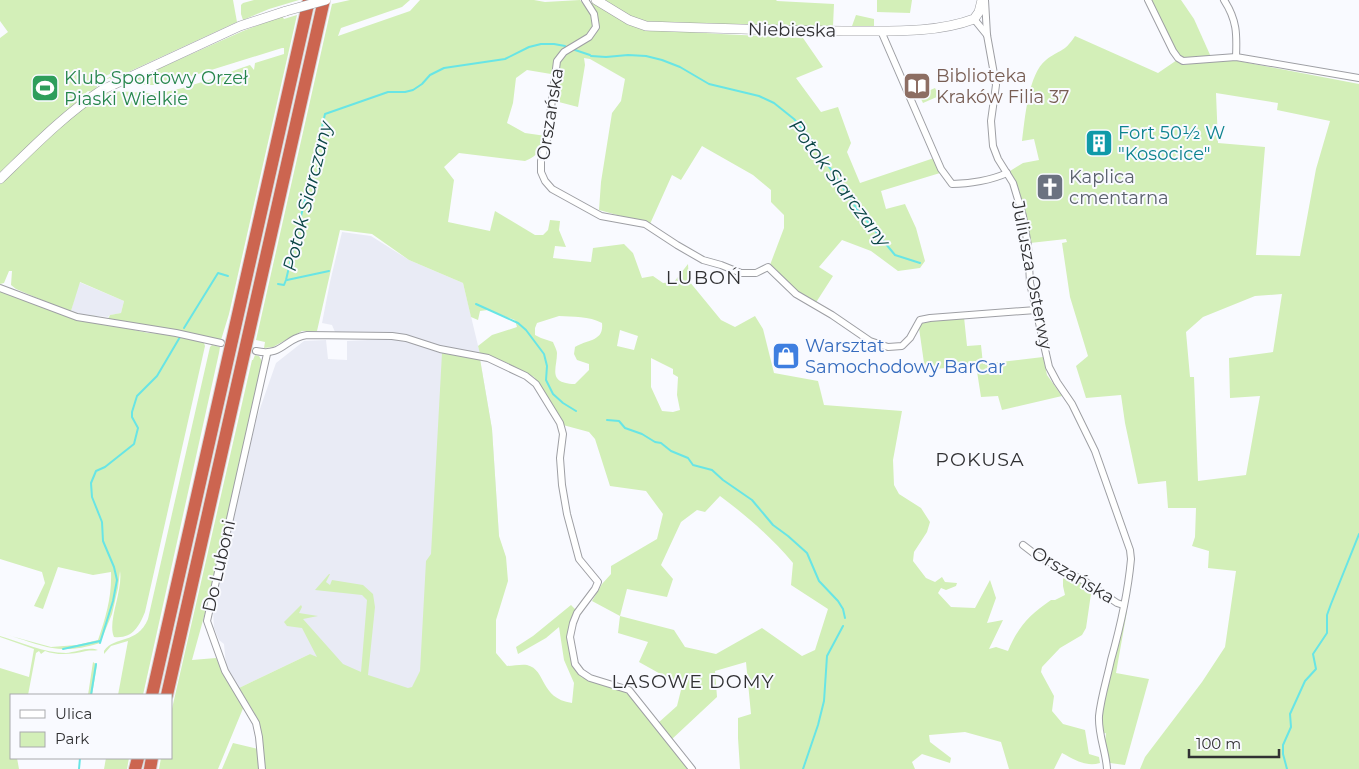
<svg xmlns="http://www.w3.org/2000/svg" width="1359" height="769" font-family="Montserrat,sans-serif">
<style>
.built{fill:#e9ebf5}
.green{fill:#d3efb8;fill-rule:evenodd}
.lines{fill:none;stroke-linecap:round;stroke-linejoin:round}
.stream{stroke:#68e5e5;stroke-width:2}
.minor-casing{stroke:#9e9fa4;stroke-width:8}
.tertiary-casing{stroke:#9e9fa4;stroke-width:10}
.motorway-casing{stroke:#d6d6d6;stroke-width:14}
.minor{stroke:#fff;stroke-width:6}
.tertiary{stroke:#fff;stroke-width:9}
.motorway{stroke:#cc6550;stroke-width:12}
.tertiary-bridge-casing{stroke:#9e9fa4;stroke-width:10;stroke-linecap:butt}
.tertiary-bridge{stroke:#fff;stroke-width:9}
.labels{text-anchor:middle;stroke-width:4;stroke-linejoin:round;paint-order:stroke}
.street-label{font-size:18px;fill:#313133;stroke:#f9faff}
.education-label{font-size:18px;fill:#785e54;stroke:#f9faff;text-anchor:start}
.leisure-label{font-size:18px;fill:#27864d;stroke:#f9faff;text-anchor:start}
.culture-label{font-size:18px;fill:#0d838f;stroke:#f9faff;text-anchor:start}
.worship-label{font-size:18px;fill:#5b616d;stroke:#f9faff;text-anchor:start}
.shop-label{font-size:18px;fill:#366cbe;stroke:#f9faff;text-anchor:start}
.water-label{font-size:19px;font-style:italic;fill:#0b4646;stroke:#f9faff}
.neighbourhood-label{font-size:19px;letter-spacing:1px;fill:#313133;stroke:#f9faff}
</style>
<rect width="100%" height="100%" fill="#f9faff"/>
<g class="built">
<path d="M342 232 371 236 409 260 463 283 480 354 452 349 406 335 387 333 361 334 335 332 332 325 322 323 330 282Z"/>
<path d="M79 282 124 301 121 313 110 315 108 317 83 315 71 311Z"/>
<path d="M390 339 412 343 444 354 480 359 492 429 499 537 411 693 376 690 310 654 239 688 226 665 224 644 219 640 214 628 213 610 256 420 276 363 304 341 326 340 328 359 347 360V341Z"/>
</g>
<g class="green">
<path d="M0 0H233L237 22 111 80 110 78 105 80 106 83 103 85V81L111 76 110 74 98 79 96 83 97 87 92 92 88 91 83 95 84 97 7 168 0 172V38L8 32 0 21Z"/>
<path d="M254 0H299L269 9 243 20 241 14V5L243 3Z"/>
<path d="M350 0H410L402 7 341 28 338 36 410 11 420 0H534L545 2 580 0 591 14 593 27 583 38 590 40C602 21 599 20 588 2 604 4 614 19 629 22 685 36 745 34 803 38L823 67 796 78 821 112 838 107 851 143 847 152 860 183 934 158 940 173 881 191 886 209 905 204 916 228 925 261 920 268 898 271 871 251 842 240 819 267 833 276 815 304 796 290 770 265 784 228V215L771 202V190L753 175 702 146 681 180 672 175 650 224 599 210 601 182 612 113 621 101 625 79 590 59 584 58 585 65 578 107 555 101 557 75 527 70 516 78 513 103 507 123 525 133 546 136C542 149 538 156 525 161L459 153 444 167 454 180 448 222 490 231 495 211 535 235H543L548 230 550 220 560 221 559 230 566 247 555 246 553 258 591 262 593 248 624 244 633 253 642 278 653 276 663 283 674 282 688 264 689 281 721 320 735 327 755 316 763 329 774 373 818 381 824 405 902 411 893 460 894 485 899 494 921 508 930 522 927 532 914 552 913 561 926 578 935 582 942 577 945 582 957 583 956 586 946 590 941 588 938 593 951 607 975 608 990 580 996 598 987 623 1003 620 989 649 996 647 1008 651C1018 627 1029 615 1051 600H1055L1065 595 1063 586V572L1092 587 1086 628 1082 635 1060 648 1042 667 1041 672 1054 696 1052 711 1063 724 1085 730 1089 754 1099 757 1100 763C1086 767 1075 760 1062 753L1054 769H1009L1001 742 965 732 929 735 930 742 951 758 950 763 922 754 912 762 915 769H740L738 738V718L751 714 746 662 715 671 717 697 671 740 658 723 677 706 682 686 639 662 648 642 618 633 620 616 592 601 602 584 611 574V566L657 539 663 514 646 491 610 486 595 439 589 432 563 425 534 377 505 362 480 354 478 346 492 335 517 327 515 320 488 310 480 311 478 320 471 317 463 283 409 260 372 234 340 230 317 331H302L273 347 264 348 265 342 256 340 332 4ZM559 316C573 317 589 316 602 323 604 342 587 339 575 347L574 354 577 360 589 364V370L575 384C547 383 557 369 557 353 557 350 554 345 553 342L541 338 535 335V328L537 323ZM620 330 638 336 634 350 617 346ZM651 358 673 369V374L678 377 677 395 680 410 673 412 662 411 651 387ZM720 496C747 516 771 537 793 563L791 585 828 609 815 650 802 656 762 628 716 654 685 647 674 630 620 616 627 589 667 597 673 579 661 565 681 522 697 510 705 512Z"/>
<path d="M604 0H776L777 1 834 4 833 26 755 28 653 23 635 19Z"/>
<path d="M877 0H912L910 13 877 12Z"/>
<path d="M1149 0H1181L1194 19 1211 57 1184 60 1177 55Z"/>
<path d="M297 15 229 314 221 340 176 330 108 319 110 315 121 313 124 301 80 282 71 311 83 315 96 316 95 318 70 312 16 289 11 285 12 271H9L4 283 0 284V184C31 154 68 116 105 94 123 88 141 95 160 93 190 88 221 75 250 65L254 70 255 63 284 54V48H282L163 85H146L131 81 243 31 282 16 284 19Z"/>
<path d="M856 15 874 19V27L852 26Z"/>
<path d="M1075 36 1158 73 1177 60 1182 65 1214 61H1238L1359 84V769H1140L1145 757 1202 682 1225 647 1236 571 1208 568 1209 551 1192 546 1195 537 1196 508H1168L1166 481 1138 484 1125 423 1121 395 1086 398 1076 366 1088 356 1070 297 1062 243 1067 242 1066 239 1030 243 1019 190 1010 171 1023 163 1039 160 1034 139 1022 141C1025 119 1028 74 1046 60 1060 49 1064 53 1075 36ZM1216 93 1278 103 1277 110 1330 121 1316 169 1300 256 1256 255 1265 147 1218 143ZM1282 294 1273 352 1229 358 1230 398 1260 396 1246 475 1198 481 1194 377H1190L1186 332 1203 317 1255 296Z"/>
<path d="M935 88 939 96 923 103 919 95Z"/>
<path d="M0 291 80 321 111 325 148 333 170 334 204 343 205 346 145 612C139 627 132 639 114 637 107 622 123 591 120 571L118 588 112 614 100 643C56 657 42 644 0 633L51 647 77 645 98 640C106 617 112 596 111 572L93 575 58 567 43 609 34 606 45 583 42 572 0 559Z"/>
<path d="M964 317 967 346 981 345 983 364 1043 357 1047 375 1062 396 1002 410 998 396 981 397 976 365 925 370 919 328 923 322Z"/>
<path d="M212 345 220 347 219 353 143 695H118L128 641 111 646 104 654V651C115 635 137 645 148 619L210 347Z"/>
<path d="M442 353 480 359 492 429 499 536 506 557 508 581 496 620V653L507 666C513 666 521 664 527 665 547 670 539 698 572 703L574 683 564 660 559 627 546 638 518 654 516 647 533 636 571 605 578 612 568 636 581 677 627 692 688 769H264L258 719 239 688 310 654 317 657 302 628 287 626 284 622 301 605 302 607 299 613 318 616 303 619 343 664 361 672 367 600 362 595 315 590 329 574H330L326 582 330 585 332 580 363 585 373 594 375 607 368 675 408 688 412 687 420 671 426 561 431 554Z"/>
<path d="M255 355 259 356 262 361 261 368 205 613 192 660 216 658 227 680 244 706 218 769H159L161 758H171V713L252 360H253Z"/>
<path d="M1124 611H1127L1116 673 1149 679 1125 765 1110 763 1105 741 1106 733 1102 734 1100 717Z"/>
<path d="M0 636C21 642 44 653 66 653 76 652 89 646 98 650 95 651 90 650 86 651 73 654 58 656 45 651L41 654 39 651 36 653 28 695H11V758H17L19 769H0V668L29 677 34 649 0 637Z"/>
<path d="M93 662 97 665 92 695H88Z"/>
<path d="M233 743 258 749 259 769H222Z"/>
<path d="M106 758H129L127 769H104Z"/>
</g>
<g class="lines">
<g class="stream">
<path d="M575 50 590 55"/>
<path d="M591 56 606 57 628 55 646 56 662 60 680 67 709 84 759 96 774 103 794 119 810 138 857 209 895 255 920 263"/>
<path d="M287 280 329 271"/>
<path d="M278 284 284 285 286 280 325 114 388 92H405L413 90 422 84 430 75 444 68 505 59 529 47 541 44H554L565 46"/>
<path d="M476 304 518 323 526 330 544 354 547 366 546 380 553 394 563 403 576 411"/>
<path d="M184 328 218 273 228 276"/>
<path d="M607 420 619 421 625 428 642 434 655 442 661 443 671 451 688 458 693 465 712 470 723 480 752 500 773 525 788 536 807 553 819 581 838 601 843 609 845 618"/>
<path d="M100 643 113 601 117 580 114 567 103 541 102 522 92 497 91 483 96 471 105 467 134 444 138 428 132 417V412L137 396 157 376 180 337"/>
<path d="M63 649 100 641"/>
<path d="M91 695 96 664"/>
<path d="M79 769 80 758"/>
<path d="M803 769 818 725 824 701 827 656 843 626"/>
<path d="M1287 769 1283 754V745L1291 727 1290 714 1305 681 1316 669 1313 654 1327 633V615L1331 604 1359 534"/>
</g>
<g class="minor-casing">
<g id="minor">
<path d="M585 0 594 14 596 27 589 37 564 52 557 61 547 139 541 161V172L545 181 552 189 601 216 645 224 677 245 703 260 721 265 741 273H756L768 267 796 294 832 315 870 341 888 347 902 346 910 338 920 320 930 318 1036 310"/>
<path d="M985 0 987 35 996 85 991 121 993 146 998 159 1013 183 1023 216 1028 246 1030 283 1049 367 1057 382 1072 404 1095 451 1130 550 1131 559C1128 592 1120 628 1111 660 1107 679 1101 697 1099 716 1098 735 1106 751 1107 769"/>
<path d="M1148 0 1173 51 1178 58 1183 61 1236 57 1359 78"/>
<path d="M1224 0C1237 20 1237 34 1236 57"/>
<path d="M974 19 987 35"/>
<path d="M881 31 941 169 952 184C969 184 992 180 1007 173"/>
<path d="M0 288 77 317 176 333 221 343"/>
<path d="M256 351C283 357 284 338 307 335L392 336 406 338 440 349 488 358 526 376 536 384 560 423 563 434 560 458 562 485 567 514 579 559 598 582 595 589 577 613 573 623 570 637 575 664 581 672 590 678 629 690 692 769"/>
<path d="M1023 545 1036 555 1086 582 1117 603 1123 605"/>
<path d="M262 769 259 737 256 723 225 671 207 621 267 354"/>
</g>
</g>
<g class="tertiary-casing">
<g id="tertiary">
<path d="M596 0 629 20 646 26C715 28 783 31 852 31 892 31 937 33 974 19L979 12 982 0"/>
<path d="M0 179C32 148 65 114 102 90L240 26 286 11"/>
</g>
</g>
<g class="motorway-casing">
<g id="motorway">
<path d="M152 695 309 0"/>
<path d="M167 695 324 0"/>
<path d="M135 769 138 758"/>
<path d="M150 769 152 758"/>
</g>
</g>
<use href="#minor" class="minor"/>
<use href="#tertiary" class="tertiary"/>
<use href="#motorway" class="motorway"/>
<g class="tertiary-bridge-casing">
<path id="tertiary-bridge" d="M286 11 326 0"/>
</g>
<use href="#tertiary-bridge" class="tertiary-bridge"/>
</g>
<defs>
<g id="library-square" transform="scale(1.4375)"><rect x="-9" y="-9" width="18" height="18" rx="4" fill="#8d6e63" stroke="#f9faff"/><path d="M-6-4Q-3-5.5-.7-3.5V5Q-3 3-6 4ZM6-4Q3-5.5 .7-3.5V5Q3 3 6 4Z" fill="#fff"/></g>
<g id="stadium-square" transform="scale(1.4375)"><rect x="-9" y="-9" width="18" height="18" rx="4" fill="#2e9e5b" stroke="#f9faff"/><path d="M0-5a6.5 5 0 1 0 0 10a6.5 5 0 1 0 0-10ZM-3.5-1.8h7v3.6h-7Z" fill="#fff"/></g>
<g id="building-square" transform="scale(1.4375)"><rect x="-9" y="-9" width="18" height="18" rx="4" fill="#0f9aa8" stroke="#f9faff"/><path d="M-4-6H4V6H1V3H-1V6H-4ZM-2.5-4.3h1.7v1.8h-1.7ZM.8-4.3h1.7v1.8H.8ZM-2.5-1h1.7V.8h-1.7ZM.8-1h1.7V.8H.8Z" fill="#fff"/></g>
<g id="church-square" transform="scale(1.4375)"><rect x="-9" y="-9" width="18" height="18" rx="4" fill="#6b7280" stroke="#f9faff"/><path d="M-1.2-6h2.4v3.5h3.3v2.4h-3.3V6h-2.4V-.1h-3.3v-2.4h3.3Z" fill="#fff"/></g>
<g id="shop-square" transform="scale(1.4375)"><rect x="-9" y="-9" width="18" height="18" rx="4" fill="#3f7fe0" stroke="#f9faff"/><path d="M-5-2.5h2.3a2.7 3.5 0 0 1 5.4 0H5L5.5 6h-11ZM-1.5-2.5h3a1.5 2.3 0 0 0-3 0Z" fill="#fff"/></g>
</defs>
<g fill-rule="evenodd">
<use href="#library-square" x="917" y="86"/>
<use href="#stadium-square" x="45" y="88"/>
<use href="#building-square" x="1099" y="143"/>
<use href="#church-square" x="1050" y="187"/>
<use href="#shop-square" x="786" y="356"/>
</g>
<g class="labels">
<g class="street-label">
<text transform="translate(792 30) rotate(1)" y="6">Niebieska</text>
<text transform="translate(550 114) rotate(-81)" y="6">Orszańska</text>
<text transform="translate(1032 275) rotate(79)" y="6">Juliusza Osterwy</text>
<text transform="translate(219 566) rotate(-77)" y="6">Do Luboni</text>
<text transform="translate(1073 575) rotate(31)" y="6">Orszańska</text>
</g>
<g class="education-label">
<text x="936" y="82">Biblioteka<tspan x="936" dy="21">Kraków Filia 37</tspan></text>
</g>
<g class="leisure-label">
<text x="64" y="84">Klub Sportowy Orzeł<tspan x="64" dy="21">Piaski Wielkie</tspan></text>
</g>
<g class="culture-label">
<text x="1118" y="139">Fort 50½ W<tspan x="1118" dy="21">"Kosocice"</tspan></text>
</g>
<g class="worship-label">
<text x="1069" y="183">Kaplica<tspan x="1069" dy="21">cmentarna</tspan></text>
</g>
<g class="shop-label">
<text x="805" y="352">Warsztat<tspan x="805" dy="21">Samochodowy BarCar</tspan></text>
</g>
<g class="water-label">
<text transform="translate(840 183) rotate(53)" y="7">Potok Siarczany</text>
<text transform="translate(307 196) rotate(-76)" y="7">Potok Siarczany</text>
</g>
<g class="neighbourhood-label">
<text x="704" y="284">LUBOŃ</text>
<text x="980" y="466">POKUSA</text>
<text x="693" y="688">LASOWE DOMY</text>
</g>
</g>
<rect x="10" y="694" width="162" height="65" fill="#f9faff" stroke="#a9aaad"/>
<rect x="20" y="710" width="25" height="8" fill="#ffffff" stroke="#a9aaad"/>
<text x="55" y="719" font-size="15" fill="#313133">Ulica</text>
<rect x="20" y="732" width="25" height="15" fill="#d3efb8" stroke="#a9aaad"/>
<text x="55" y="744" font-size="15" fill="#313133">Park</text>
<path d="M1189 749v8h90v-8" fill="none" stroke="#313133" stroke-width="2.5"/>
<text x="1196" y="749" font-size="15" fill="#313133" stroke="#f9faff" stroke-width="4" paint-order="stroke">100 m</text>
</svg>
